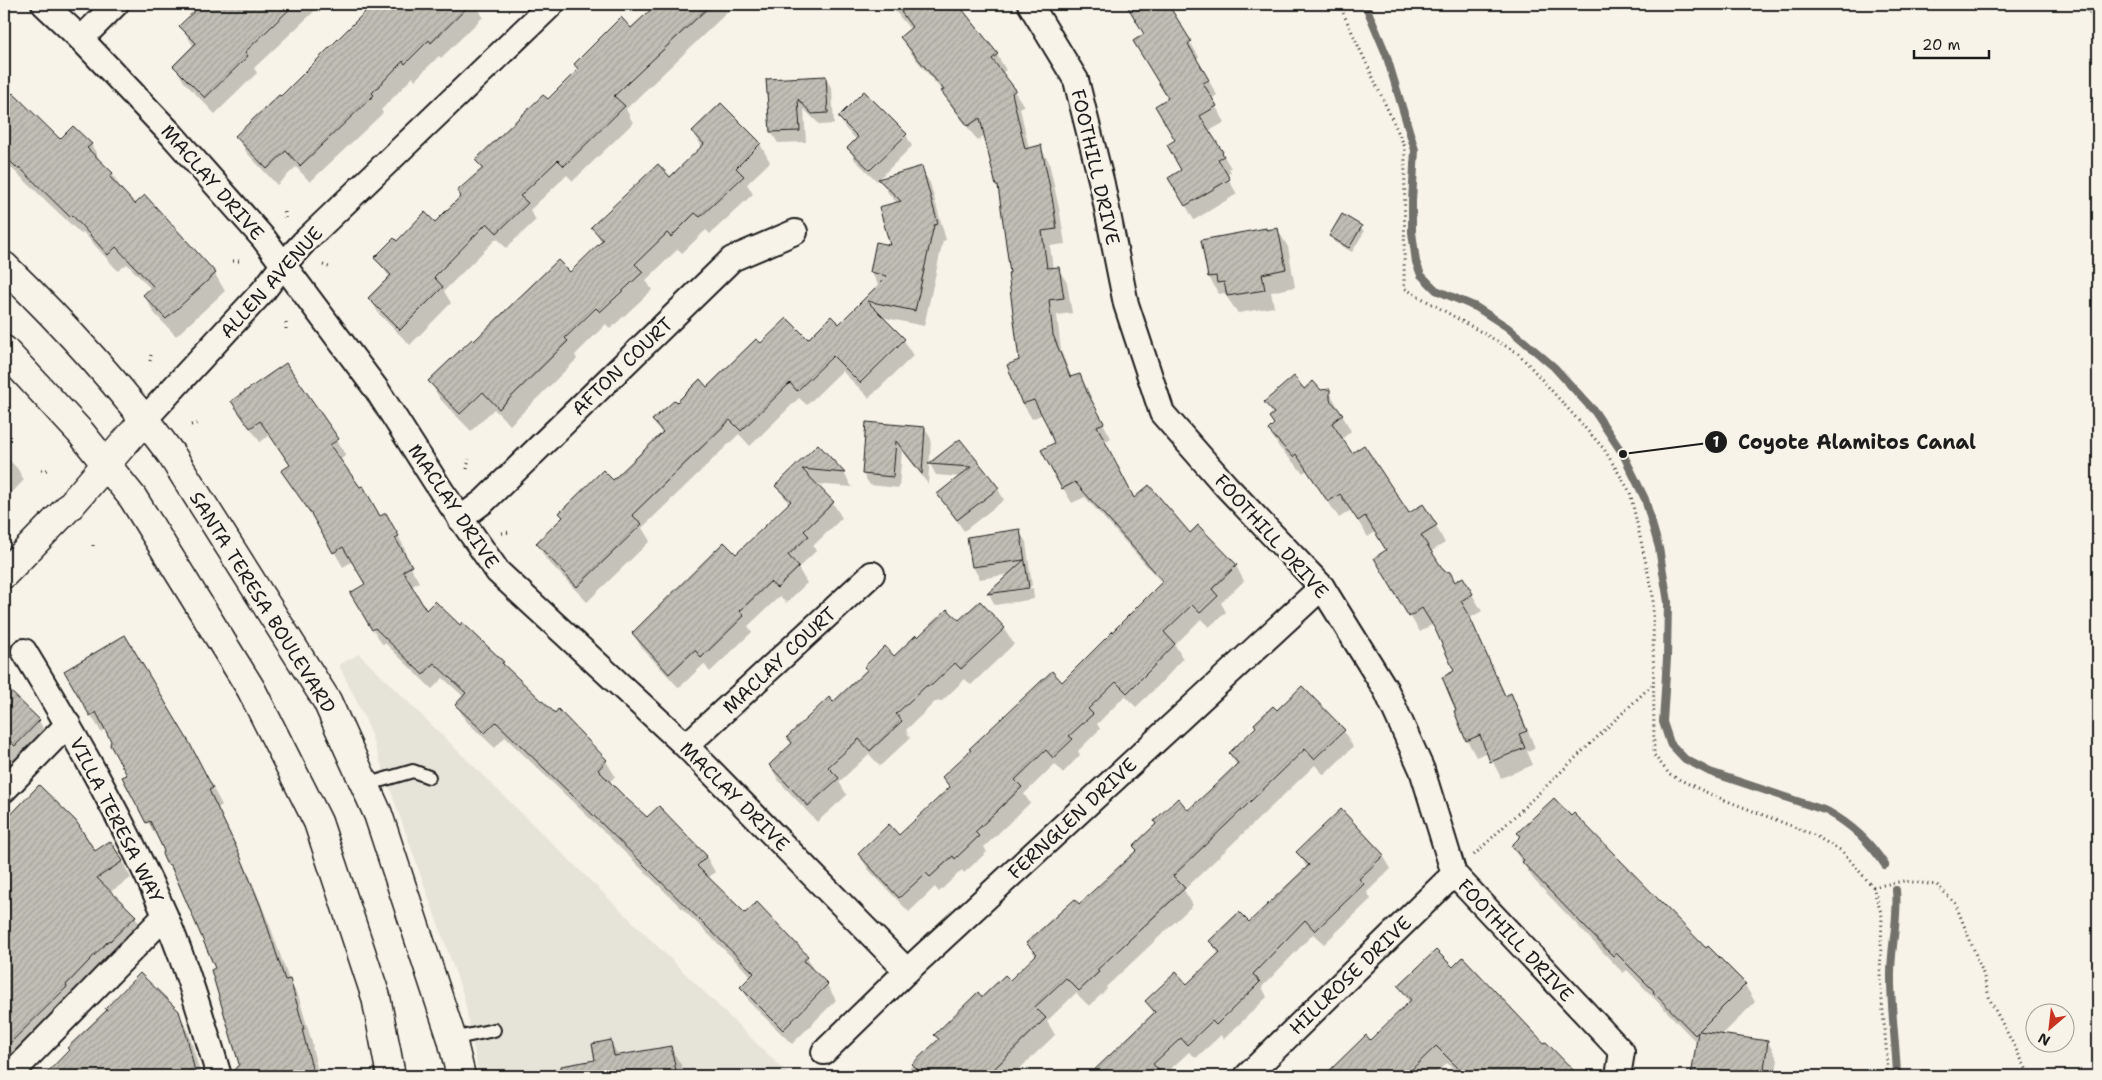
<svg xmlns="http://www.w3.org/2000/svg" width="2102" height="1080" font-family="'Shantell Sans',sans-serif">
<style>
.built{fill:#e6e3d9}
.green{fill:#d7d3cb;stroke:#7a7874}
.shadow{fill:#0003}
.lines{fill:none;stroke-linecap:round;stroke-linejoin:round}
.stream{stroke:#72716c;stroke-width:8}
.building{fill:url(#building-hatch);stroke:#1c1c1c}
.service-casing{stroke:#1c1c1c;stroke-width:16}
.minor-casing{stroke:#1c1c1c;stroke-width:28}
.tertiary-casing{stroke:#1c1c1c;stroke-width:31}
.secondary-casing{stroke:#1c1c1c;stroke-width:31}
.path{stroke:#1c1c1c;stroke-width:3;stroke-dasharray:1 4;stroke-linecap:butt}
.service{stroke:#f7f3e8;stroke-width:12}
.minor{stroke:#f7f3e8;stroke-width:24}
.tertiary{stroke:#f7f3e8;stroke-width:28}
.secondary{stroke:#f7f3e8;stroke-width:28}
.labels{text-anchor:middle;stroke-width:5;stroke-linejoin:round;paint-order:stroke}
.street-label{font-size:19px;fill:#1c1c1c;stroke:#f7f3e8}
.leader{fill:none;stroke:#1c1c1c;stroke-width:2}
.callout-dot{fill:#1c1c1c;stroke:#f7f3e8;stroke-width:2}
.mark-label{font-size:15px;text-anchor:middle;font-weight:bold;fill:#fff}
.callout-label{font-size:20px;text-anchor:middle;font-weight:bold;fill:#1c1c1c;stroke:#f7f3e8;stroke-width:5;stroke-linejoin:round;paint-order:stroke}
</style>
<defs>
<pattern id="building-hatch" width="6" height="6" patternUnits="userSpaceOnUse" patternTransform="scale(1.25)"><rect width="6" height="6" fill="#c0beb5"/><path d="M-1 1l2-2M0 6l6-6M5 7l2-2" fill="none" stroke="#a4a39b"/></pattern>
</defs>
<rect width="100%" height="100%" fill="#f7f3e8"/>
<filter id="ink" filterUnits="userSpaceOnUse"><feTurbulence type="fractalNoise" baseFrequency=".02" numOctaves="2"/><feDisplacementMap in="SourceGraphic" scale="10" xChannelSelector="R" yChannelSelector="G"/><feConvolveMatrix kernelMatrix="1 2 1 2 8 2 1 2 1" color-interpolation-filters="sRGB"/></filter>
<g filter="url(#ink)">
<path class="built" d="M359 654 790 1076H479L464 997 366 721 339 665Z"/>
<path class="green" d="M2082 4H2098V25Z"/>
<g class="shadow">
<path d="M204 4H322L254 68 257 73 215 114 184 82 175 66 194 47 181 26Z"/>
<path d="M390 4H476L483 17 441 58 439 56 415 80 413 77 381 110 383 113 310 182 296 167 277 185 247 153 237 136 374 20Z"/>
<path d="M660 4H736L626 109 633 123 573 181 567 175 530 210 536 220 506 248 497 238 444 291 451 303 410 345 379 314 370 298 390 278 376 258 397 243 435 224 462 197 482 170 477 160Z"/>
<path d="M889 4H955L963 11 997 55 1006 70 1002 73 1024 106 1020 108 1029 149 1040 147 1049 162 1060 213 1065 244 1050 246 1053 269 1058 268 1067 283 1072 313 1057 315 1061 351 1072 378 1079 375 1088 390 1095 408 1111 438 1105 442 1135 499 1236 566 1244 581 1221 603 1226 612 1209 627 1201 619 1175 645 1183 659 1158 686 1136 707 1125 696 1097 724 1100 729 1078 751 1080 755 1063 773 1055 764 1024 794 1030 803 984 847 987 852 964 873 962 870 939 892 935 887 909 912 868 869 859 854 899 837 950 789 943 777 1062 684 1163 584 1085 497 1072 503 1063 488 1056 444 1043 414 1032 419 1023 404 1008 366 1020 361 1000 192 997 186 985 135 978 141 952 107 943 92 910 52 902 37 911 30Z"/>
<path d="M1127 4H1167L1199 57 1196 59 1217 95 1211 99 1225 122 1209 131 1231 168H1229L1231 172 1226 175 1237 194 1194 220 1170 178 1183 171 1169 99 1146 35Z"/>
<path d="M825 77 832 89 834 124 820 125 804 109 806 142 778 143 771 132 768 81Z"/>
<path d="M4 86 60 141 91 144 101 162 112 174 123 191 135 206 215 274 225 291 176 336 154 313 144 295 151 289 127 264 118 271 83 232 81 234 4 161Z"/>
<path d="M839 117 906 135 912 146 877 181 855 160 849 148 857 140 846 129Z"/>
<path d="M693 131 760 144 770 162 747 184 753 194 710 234 706 230 682 253 678 249 646 280 652 290 610 329 606 324 575 355 577 359 510 425 494 409 471 431 440 399 430 381 474 343 570 273 602 243 593 227 670 178 702 147Z"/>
<path d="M921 168 930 183 946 240 943 241 924 326 881 317 904 340 913 356 869 398 842 371 807 405 799 398 750 446 739 434 642 528 650 541 587 602 546 559 537 543 564 519 560 513 613 482 662 435 654 420 677 403 707 388 761 345 808 341 839 326 879 286 871 272 892 247 898 204 889 194 880 179Z"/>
<path d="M1361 227 1364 232 1352 252 1334 242 1331 236Z"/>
<path d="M1266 229 1267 231 1277 229 1288 247 1295 287 1271 292 1274 307 1238 313 1224 293 1219 294 1209 277Z"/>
<path d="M286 365 346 455 340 460 380 518 385 515 401 541 406 552 403 554 419 582 411 587 426 612 460 627 503 662 507 670 555 714 558 711 606 761 615 776 609 783 647 819 706 856 715 872 708 878 746 915 757 903 807 957 815 974 827 985 836 1000 792 1044 750 1003 742 988 752 977 605 833 505 737 495 748 465 720 457 705 464 697 443 678 432 689 385 643 382 644 352 593 367 584 353 561 343 567 320 527 283 472 291 466 270 435 260 442 242 416Z"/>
<path d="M1304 390 1329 391 1351 431 1342 439 1352 454 1409 515 1423 506 1436 526 1445 543 1430 552 1443 572 1455 584 1463 579 1482 611 1470 618 1506 696 1510 695 1520 711 1535 748 1527 751 1533 765 1501 778 1488 752 1476 757 1467 740 1458 711 1456 672 1433 624 1420 632 1385 575 1387 551 1375 532 1368 537 1351 510 1339 518 1307 470 1303 473 1279 447 1269 430 1275 425 1273 415 1266 402Z"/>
<path d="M867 423 925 428 931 439 928 484 902 450 899 488 870 485 863 474Z"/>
<path d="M960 440 998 489 1004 500 964 531 938 494 961 477 936 475 930 464Z"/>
<path d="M818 446 844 473 852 487 815 484 833 503 842 518 813 546 816 551 798 568 807 583 786 603 780 596 748 626 752 632 710 672 704 664 679 688 642 648 633 634 736 556 789 504 777 486Z"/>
<path d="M4 455 17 468 24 480 4 501Z"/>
<path d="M1019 531 1026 542 1032 586 1011 589 1008 592 1033 588 1034 599 995 605 989 594 1010 574 980 579 973 567 969 538Z"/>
<path d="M959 622 1004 628 1014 644 971 685 965 679 942 701 935 702 906 730 910 738 880 766 869 754 839 782 847 795 817 822 779 781 770 765 793 744 789 737 833 704 868 671 865 667 894 658 918 639Z"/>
<path d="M65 671 198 761 222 805 218 808 248 872 270 926 289 980 299 998 313 1046 312 1047 319 1076H241L239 1067 241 1065 216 968 178 881 168 863 165 851 148 822 113 740 106 729 101 732Z"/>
<path d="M4 687 39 721 49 739 4 786Z"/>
<path d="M1277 712 1344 731 1353 747 1324 775 1315 765 1184 890 1193 905 1106 987 1107 989 1089 1006 1076 993 1047 1021 1055 1035 1012 1076H901L939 1041 936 1035 982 999 1010 982 1036 957 1028 943 1079 906 1138 851 1135 846 1188 812 1237 766 1230 753Z"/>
<path d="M39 787 94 853 122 861 131 878 110 892 135 916 144 933 4 1076V823Z"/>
<path d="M1519 833 1706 949 1745 985 1755 1002 1722 1035 1768 1042 1778 1060 1775 1076H1693L1697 1043 1627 970 1623 973 1534 880 1512 847 1522 838Z"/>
<path d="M1298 852 1383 855 1391 869 1367 892 1371 899 1324 944 1313 934 1262 987 1267 997 1224 1039 1221 1035 1196 1058 1189 1052 1163 1076H1091L1154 1014 1147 1001 1187 986 1219 955 1211 941 1249 924 1307 868Z"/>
<path d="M1453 969 1544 1045 1571 1070 1574 1076H1460L1447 1063 1433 1076H1326L1366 1037 1370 1041 1409 1003 1400 987Z"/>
<path d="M178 1012 188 1030 201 1076H46L70 1051Z"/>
<path d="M610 1041 619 1057 670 1047 684 1070 685 1076H539L538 1072 597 1061Z"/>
</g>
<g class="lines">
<g class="stream">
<path d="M1365 4 1386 54 1415 150 1412 201V232L1416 262 1421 275 1436 290 1476 307 1507 327 1554 367 1595 412 1623 454 1645 499 1659 548 1668 602 1667 658 1663 722 1670 743 1685 759 1710 772 1827 811C1852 825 1869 841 1885 865"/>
<path d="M1896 890C1899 921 1890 949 1891 979 1891 1012 1896 1044 1897 1076"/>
</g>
</g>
<g class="building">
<path d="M202 4H295L245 52 248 56 205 98 173 66 196 43 179 26Z"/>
<path d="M373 4H471L431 43 429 40 405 64 403 61 372 93 374 95 300 166 286 151 267 169 235 136 279 95 281 96Z"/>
<path d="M657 4H712L614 96 625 106 564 166 558 160 520 196 528 203 497 233 487 223 434 277 443 287 400 330 368 298 391 275 374 258 394 238 397 241 425 212 435 222 461 196 457 191 483 168 475 160 543 95 548 99 578 69 574 64 621 17 631 28Z"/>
<path d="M911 4H958L998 54 992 59 1016 90 1012 93 1025 149 1041 145 1052 197 1057 229 1042 231 1047 268 1059 267 1064 298 1049 300 1053 335 1070 377 1080 374 1087 392 1104 423 1097 426 1134 498 1149 485 1190 533 1198 525 1237 565 1212 589 1218 596 1200 613 1192 605 1164 632 1175 644 1149 671 1127 693 1116 682 1088 709 1093 714 1069 736 1073 739 1053 758 1046 750 1015 780 1022 787 975 832 979 836 955 859 953 856 930 877 926 873 899 898 858 854 889 824 899 835 950 787 942 777 971 750 969 749 1052 671 1062 682 1163 581 1075 482 1062 489 1041 450 1054 443 1047 425 1034 400 1022 404 1007 365 1019 360 1008 273H1010L998 186H996L980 118 968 126 941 91 944 90 900 37 912 27 901 12Z"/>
<path d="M1126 4H1168L1191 41 1188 44 1209 80 1203 83 1217 106 1200 116 1223 152 1222 153 1224 156 1218 159 1230 179 1185 206 1168 178 1181 170 1167 145 1175 140 1155 106 1168 98 1133 41 1144 34Z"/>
<path d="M826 76 828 113 812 114 798 99 800 131 770 132 766 79Z"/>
<path d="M864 91 907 134 870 170 847 148 858 137 838 117Z"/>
<path d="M13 93 60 139 73 126 92 144 87 148 113 173 110 177 135 204 145 195 216 273 166 319 143 295 153 286 116 247 108 255 72 215 70 217 19 167 18 169 4 155V102Z"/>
<path d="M721 103 761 143 736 168 744 176 700 217 695 213 671 237 667 233 635 264 643 272 600 312 596 308 565 338 568 341 499 409 483 392 460 414 428 381 472 339 474 341 558 260 570 272 603 240 591 227 658 164 670 177 704 144 692 131Z"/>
<path d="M922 166 938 224 934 225 915 311 867 301 905 339 860 383 833 356 797 391 790 383 741 431 730 420 632 515 642 524 577 587 536 543 563 517 559 513 603 470 613 480 663 432 652 420 675 400 677 402 700 379 707 387 756 339 761 343 787 318 808 339 831 316 839 324 887 276 870 272 876 242 890 245 879 207 901 201 878 179Z"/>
<path d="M1342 214 1362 226 1349 248 1329 236Z"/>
<path d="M1266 228V230L1278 228 1286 269 1262 274 1265 290 1227 296 1224 282 1217 283 1216 276 1208 277 1201 240Z"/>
<path d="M286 363 339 439 330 445 360 487 363 486 380 516 386 513 392 524 399 536 395 538 412 566 403 571 426 610 435 601 460 625 462 622 504 662 502 663 555 713 558 709 607 760 598 770 627 799 647 817 659 806 707 856 697 866 745 913 757 902 808 956 804 961 828 984 783 1030 740 987 754 973 595 817 496 722 485 733 455 705 466 693 434 663 423 675 375 628 372 630 350 593 365 584 343 547 333 553 310 512 281 471 290 465 260 421 250 428 231 401Z"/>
<path d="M1294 376 1304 389 1313 381 1321 390 1330 389V400L1343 414 1332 423 1352 453 1364 445 1409 513 1423 504 1437 525 1421 535 1444 571 1450 572 1455 582 1463 577 1473 594 1461 601 1468 613 1505 696 1511 693 1527 731 1519 734 1525 748 1490 762 1480 735 1466 741 1454 711 1456 710 1442 677 1454 671 1435 629 1422 608 1409 617 1374 558 1386 550 1365 516 1358 521 1340 494 1328 502 1296 454 1293 457 1268 430 1274 424 1269 417 1274 413 1264 402Z"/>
<path d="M866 422 925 427 922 474 896 441 893 477 862 474Z"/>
<path d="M960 439 999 488 957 520 937 494 971 467 928 464Z"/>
<path d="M818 444 845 473 802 469 834 502 804 531 809 536 788 555 799 567 777 588 770 582 740 611 744 616 701 658 695 650 669 674 632 633 724 542 736 554 791 501 775 486Z"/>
<path d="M1020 529 1029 588 987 594 1024 560 972 567 967 537Z"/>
<path d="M980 601 1005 628 961 669 955 663 932 685 926 686 896 714 902 721 870 751 859 739 828 767 839 778 808 806 769 765 792 743 787 737 829 697 833 702 867 670 864 667 885 646 894 656 916 635 918 637 947 609 959 620Z"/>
<path d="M125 635 189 742 213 788 209 790 239 853 261 907 285 980 290 979 304 1029H302L314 1076H232V1073L239 1064 211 970 215 968 171 866 166 863 162 854 164 851 150 821 146 823 122 777 127 775 110 745 111 741 96 712 90 716 64 671Z"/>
<path d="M4 685 40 720 15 746 4 735Z"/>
<path d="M1302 686 1345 730 1314 759 1305 749 1173 876 1185 888 1097 970 1099 972 1079 991 1066 978 1035 1007 1046 1018 987 1076H924L912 1064 939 1039 934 1035 978 992 982 997 1005 975 1010 980 1037 954 1026 943 1075 899 1079 904 1137 850 1133 846 1156 824 1154 821 1178 798 1188 810 1209 791 1238 763 1229 753 1256 727 1254 724 1273 706 1277 710Z"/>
<path d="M39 785 76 821 95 851 110 841 123 861 97 878 136 916 110 941 109 940 66 985 67 987 4 1049V822Z"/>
<path d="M1554 798 1571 816 1574 813 1706 948 1708 946 1746 984 1699 1031 1768 1041 1763 1076H1691L1698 1032 1695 1035 1653 992 1654 991 1616 953 1613 956 1522 862 1524 860 1511 846 1521 836 1517 833Z"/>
<path d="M1341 809 1384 855 1359 879 1364 884 1315 931 1305 920 1253 974 1260 982 1216 1025 1212 1021 1187 1045 1181 1038 1153 1064 1164 1076H1088L1155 1012 1145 1001 1176 972 1187 984 1220 952 1209 941 1239 912 1249 922 1309 865 1296 852Z"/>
<path d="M1436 950 1453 967 1463 957 1544 1043 1546 1042 1579 1076H1466L1436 1046 1405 1076H1324L1366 1035 1370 1040 1411 1000 1398 986Z"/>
<path d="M140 973 179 1011 187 1037 196 1076H44L69 1050 67 1048 107 1010 105 1009Z"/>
<path d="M611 1040 614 1056 671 1046 677 1076H562L561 1066 595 1060 592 1044Z"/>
</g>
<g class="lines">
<g class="service-casing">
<g id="service">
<path d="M365 785 413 771 429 777"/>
<path d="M452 1039 494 1030"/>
</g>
</g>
<g class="minor-casing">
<g id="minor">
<path d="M44 4 81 39 172 135 264 239 377 390 442 492 498 572 686 746 907 971"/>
<path d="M1030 4 1076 80 1102 184 1126 304 1162 413 1226 486 1322 587 1386 690 1422 770 1454 874 1622 1052 1618 1076"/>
<path d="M81 39 116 4"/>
<path d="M145 419 264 290 283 265 304 242 552 4"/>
<path d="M460 519 484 501 732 259 795 232"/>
<path d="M24 651C76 737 125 823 165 915 187 967 203 1022 219 1076"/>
<path d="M686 746 872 574"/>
<path d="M4 790 68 724"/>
<path d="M824 1052 907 971 1322 587"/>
<path d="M9 1076 165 916"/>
<path d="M1247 1076 1454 874"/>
</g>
</g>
<g class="tertiary-casing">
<path id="tertiary" d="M4 574 70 506 145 419"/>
</g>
<g class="secondary-casing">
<g id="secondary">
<path d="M4 266C64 324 121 387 171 454L327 701 378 814 452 1039 461 1076"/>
<path d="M4 350 81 433 133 498 251 689 318 822 376 997 391 1076"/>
</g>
</g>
<g class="path">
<path d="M1339 4 1405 147 1404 288 1518 353 1604 449 1630 492 1653 595 1654 755 1670 775 1712 795 1812 834 1842 851 1873 887 1882 916 1880 978 1887 1057 1886 1076"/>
<path d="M285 218V209"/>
<path d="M233 261H242"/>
<path d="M323 265 332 268"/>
<path d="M286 329V319"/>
<path d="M150 361 151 355"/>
<path d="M191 425 198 423"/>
<path d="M467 469 469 459"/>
<path d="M41 470H48"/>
<path d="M502 533 511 532"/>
<path d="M93 546V541"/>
<path d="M1474 855 1654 683"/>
<path d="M1873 887 1904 881 1937 885 1955 903 1982 970 1990 1000 2030 1076"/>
</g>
<use href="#service" class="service"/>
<use href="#minor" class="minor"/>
<use href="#tertiary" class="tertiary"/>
<use href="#secondary" class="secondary"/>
</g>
</g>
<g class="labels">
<g class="street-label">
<text transform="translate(1096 167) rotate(77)" y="7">FOOTHILL DRIVE</text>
<text transform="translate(213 182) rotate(49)" y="7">MACLAY DRIVE</text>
<text transform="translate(271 282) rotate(-48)" y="7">ALLEN AVENUE</text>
<text transform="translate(622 366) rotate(-44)" y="7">AFTON COURT</text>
<text transform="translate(454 506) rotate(56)" y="7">MACLAY DRIVE</text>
<text transform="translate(1272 536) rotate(48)" y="7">FOOTHILL DRIVE</text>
<text transform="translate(263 602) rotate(58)" y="7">SANTA TERESA BOULEVARD</text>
<text transform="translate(779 660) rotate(-43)" y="7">MACLAY COURT</text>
<text transform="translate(735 796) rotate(45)" y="7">MACLAY DRIVE</text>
<text transform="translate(1072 818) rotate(-43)" y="7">FERNGLEN DRIVE</text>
<text transform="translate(117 820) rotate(63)" y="7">VILLA TERESA WAY</text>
<text transform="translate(1516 940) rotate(47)" y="7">FOOTHILL DRIVE</text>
<text transform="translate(1350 975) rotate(-44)" y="7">HILLROSE DRIVE</text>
</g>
</g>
<path class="leader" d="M1623 454L1716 442"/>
<g class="callout-dot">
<circle cx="1623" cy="454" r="5"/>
<circle cx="1716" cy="442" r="12"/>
</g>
<g class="mark-label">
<text x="1716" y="447">1</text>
</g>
<g class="callout-label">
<text x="1857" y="449">Coyote Alamitos Canal</text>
</g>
<rect width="2102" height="1080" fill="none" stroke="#f7f3e8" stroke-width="20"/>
<rect x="10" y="10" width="2082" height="1060" fill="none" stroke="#1c1c1c" stroke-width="2" filter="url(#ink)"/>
<g transform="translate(2050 1028) rotate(208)"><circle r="24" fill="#f7f3e8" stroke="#9f9d96"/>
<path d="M0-4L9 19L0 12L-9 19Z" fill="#c8321e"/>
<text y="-8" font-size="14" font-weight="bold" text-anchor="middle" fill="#1c1c1c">N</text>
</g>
<path d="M1914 50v8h75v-8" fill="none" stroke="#1c1c1c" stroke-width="2.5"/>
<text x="1922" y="50" font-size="15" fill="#1c1c1c" stroke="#f7f3e8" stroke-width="4" paint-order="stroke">20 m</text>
</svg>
